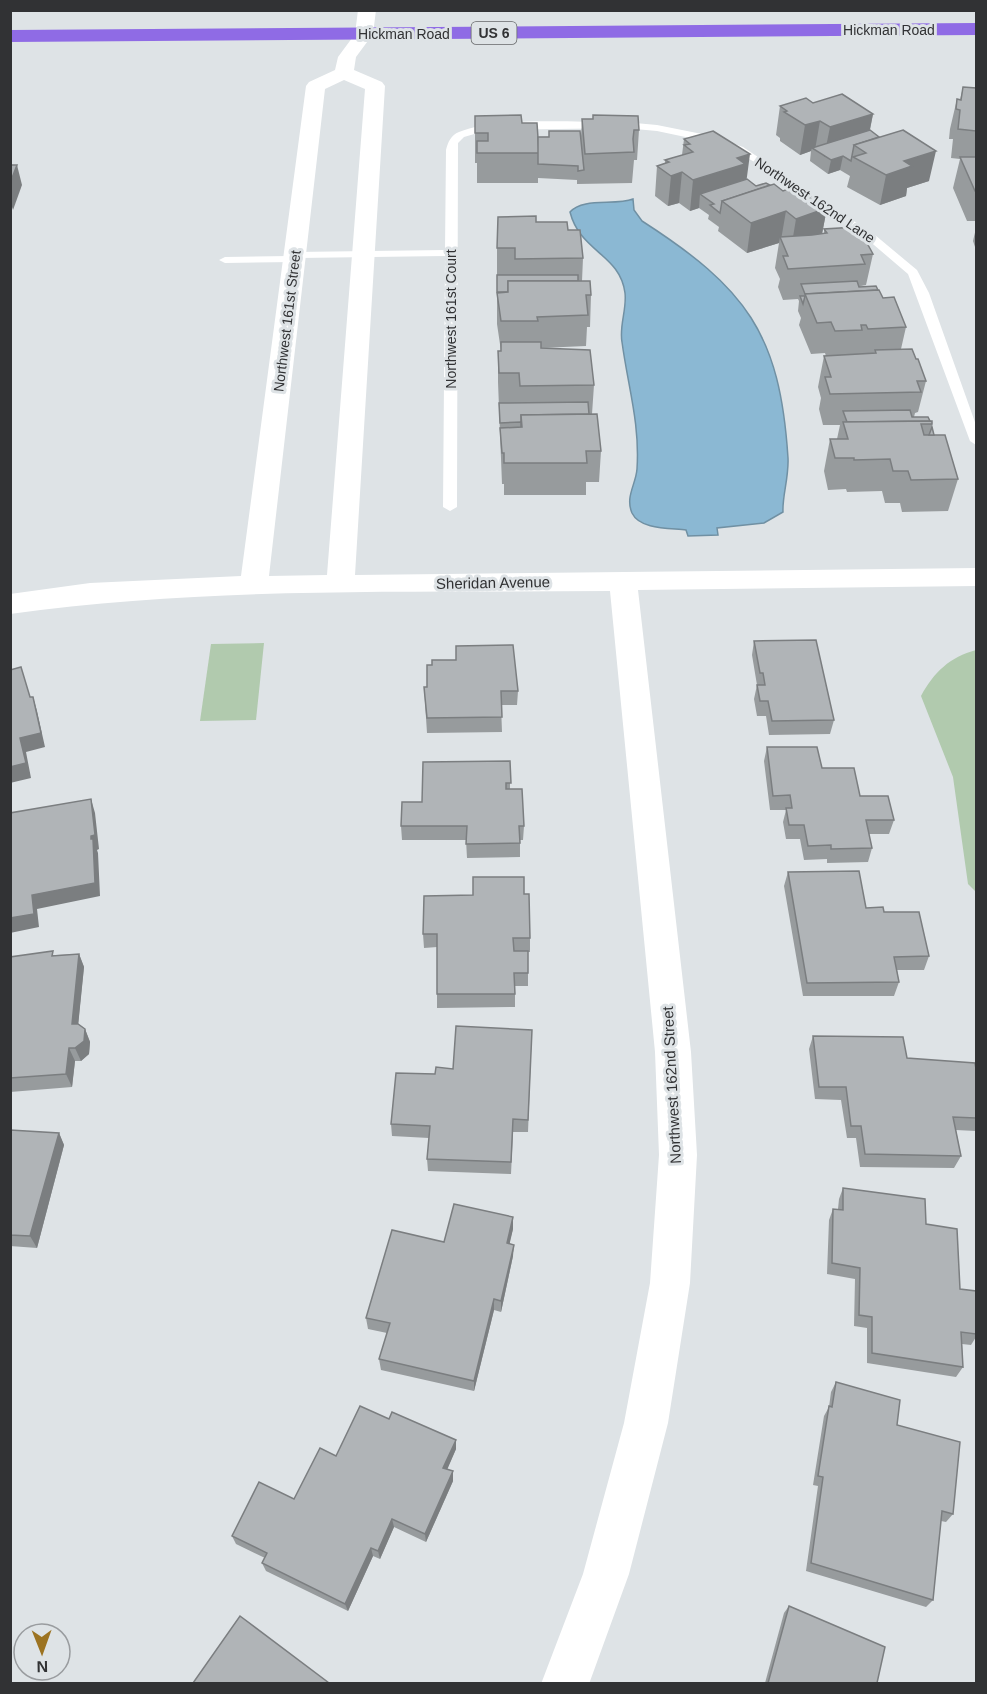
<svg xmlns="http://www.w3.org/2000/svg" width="987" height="1694" font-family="Arial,sans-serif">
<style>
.green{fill:#b1caae}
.water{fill:#8bb8d3;stroke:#7090a3;stroke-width:1.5}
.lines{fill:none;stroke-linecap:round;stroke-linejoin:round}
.lane{fill:#fff;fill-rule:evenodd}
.street{fill:#fff;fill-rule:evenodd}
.highway{fill:#8f6be5;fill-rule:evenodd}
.wall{fill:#979b9d}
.shaded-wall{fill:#7b7e80}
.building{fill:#b0b4b7;stroke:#7b7e80;stroke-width:1.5}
.labels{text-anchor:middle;stroke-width:6;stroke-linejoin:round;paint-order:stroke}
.far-street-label{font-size:14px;fill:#313234;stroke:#dee3e6}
.shield{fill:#dee3e6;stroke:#656769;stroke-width:1.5}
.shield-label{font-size:14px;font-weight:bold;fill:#313234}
.street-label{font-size:15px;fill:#313234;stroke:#dee3e6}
</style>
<rect width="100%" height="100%" fill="#dee3e6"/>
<g class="green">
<path d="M264 643 256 720 200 721 211 644Z"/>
<path d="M976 650V892L968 884 953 777 921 696C934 672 950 657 976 650Z"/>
</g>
<path class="water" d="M633 199 634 210 642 221C746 288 780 333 788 458 789 477 782 497 783 512L764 523 717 528 718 535 688 536 686 530C671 528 640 530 632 513 625 497 636 484 637 469 640 423 628 387 622 342 619 326 627 309 625 293 620 254 580 252 570 212 583 197 615 206 633 199Z"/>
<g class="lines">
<path class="lane" d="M624 122 657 125 712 136 743 147 875 235 917 270 929 293 976 425V445L970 441 908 274 867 239 758 164 735 151 709 142 657 131 624 128 488 130 464 137 458 143 457 507 450 511 443 507 445 256 299 258 294 262 225 263 219 260 225 257 290 256 295 252 445 250 446 150C448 142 451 135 459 132 496 116 581 123 624 122Z"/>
<path class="street" d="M358 10H376L373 34 356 57 354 70 382 82 385 86 355 575 976 568V586L638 590 691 1052 697 1155 690 1283 668 1423 629 1574 589 1684H541L583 1574 624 1423 650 1283 659 1155 655 1052 610 591C410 593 208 586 10 614V594L90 583 241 576 306 86 309 82 335 70 338 57 355 34ZM344 80 365 89 327 575 269 576 325 89Z"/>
<path class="highway" d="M976 23V35L10 42V30Z"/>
</g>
<g class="wall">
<path d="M963 87 976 88V224V221H967L953 188 960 159 951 158 953 139H949L950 129 957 99 960 100Z"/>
<path d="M813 103 873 114 870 130 929 181 907 188 906 196 880 205 847 187 850 176 840 170 828 174 810 161 811 151 800 155 780 141V138L776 135 780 106Z"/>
<path d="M582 119 639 130 637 160H634L632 183 577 184V180L538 178V183H477V163H475V133L522 123 538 137 581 136Z"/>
<path d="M684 139 756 186 770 185 783 191 820 202 819 204 827 208 822 234 824 233V229L873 254 866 285 861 286 860 287 883 298 906 327 901 349 916 359 926 381 918 412 915 413 914 417 930 421 932 424V427L934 435 958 479 948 511 902 512 900 503H885L882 491 847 492 846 489 828 490 824 471 830 439H837L840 425H823L819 409 821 398 818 387 824 356H826L825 353 811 354 799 325 801 318 798 311 799 301 798 299 783 300 778 287 780 279 775 268 779 243 747 253 718 231 719 227 708 219 709 215 699 208 690 211 679 203 668 206 655 196 657 166 665 164V160L682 155Z"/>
<path d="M536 222 568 230 583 258 582 281 591 295 590 327H587L586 346 541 348 594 385 592 414 601 451 599 482H586V495H504V484H502L498 382V351H501L497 324V248Z"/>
<path d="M976 228V250L973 241Z"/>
<path d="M754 641 834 720 830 734 769 735 766 716H757L754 699 757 685 752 655Z"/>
<path d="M424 687 518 691 517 705H501L502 732 427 733Z"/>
<path d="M767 747 822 768 894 820 889 834H869L872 848 868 862 827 863V859L804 860 800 839H786L783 822 786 810H770L764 761Z"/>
<path d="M510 761V789L524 826 523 840H520V857L467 858 466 840H402L401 826 422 802Z"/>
<path d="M788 872 866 908 884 912 929 956 924 970H897L899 982 894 996H803L784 886Z"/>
<path d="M524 894 530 938V952H528V986H515V1007L437 1008V947L424 948 423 934Z"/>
<path d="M79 954 84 967 78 1024 85 1029 90 1042 89 1054 81 1061H75L72 1087 10 1092V957Z"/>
<path d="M532 1030 528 1132H513L511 1174 428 1171 427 1159 429 1138 392 1136 391 1124 435 1074 453 1069Z"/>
<path d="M813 1036 907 1058 976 1069V1131L956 1130 961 1156 954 1168 860 1167 856 1138H847L841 1100 815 1099 809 1049Z"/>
<path d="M10 1130 59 1133 64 1145 37 1248 10 1246Z"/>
<path d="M843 1188 926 1224 960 1289 976 1291V1337L971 1345 962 1344 963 1367 956 1377 867 1363V1328L854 1326 855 1279 827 1274 829 1220 833 1209H838L839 1199Z"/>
<path d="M513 1229 509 1244 513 1256 501 1312 494 1310 474 1391 381 1370 379 1359 387 1333 368 1329 366 1318 444 1242Z"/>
<path d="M836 1382 897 1425 953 1514 946 1522 941 1521 933 1600 926 1607 806 1571 818 1486 813 1485 824 1416 829 1407 831 1392Z"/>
<path d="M456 1449 447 1469 453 1471V1481L426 1542 394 1527 380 1559 373 1556 348 1611 266 1571 262 1563 265 1558 236 1544 232 1536 294 1499 336 1456Z"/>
<path d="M789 1606 877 1683H765L784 1613Z"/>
</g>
<g class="shaded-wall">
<path d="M873 114 867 143 854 145V147L824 157 830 127Z"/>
<path d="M820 121 815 150 812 148 811 151 800 155 805 125Z"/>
<path d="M936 151 929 181 907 188 906 196 880 205 886 175 904 161Z"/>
<path d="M750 154 746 184 700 194 699 208 690 211 693 180 737 158Z"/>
<path d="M843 156 840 170 828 174 831 160Z"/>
<path d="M17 165 22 185 13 210 10 201V183Z"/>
<path d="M682 172 679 203 668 206 671 176Z"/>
<path d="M817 202H820L818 211 827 208 821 239 791 249 796 219Z"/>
<path d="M786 211 781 240 780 237 779 243 747 253 751 223Z"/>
<path d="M33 697 37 711 45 747 26 752 31 778 10 783V767Z"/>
<path d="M91 799 95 813 99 849 97 850 98 853 100 896 37 909 39 927 10 933V918L32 895 91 839Z"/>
<path d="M79 954 84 967 77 1037 72 1024Z"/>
<path d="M85 1029 90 1042 89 1054 81 1061 75 1048Z"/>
<path d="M69 1048 75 1061 72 1087 66 1074Z"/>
<path d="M59 1133 64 1145 37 1248 30 1236Z"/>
<path d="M513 1217V1229L507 1255V1243Z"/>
<path d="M514 1245 513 1256 501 1312V1301Z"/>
<path d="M494 1299V1310L474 1391V1381Z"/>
<path d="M456 1440V1449L444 1477 443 1468Z"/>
<path d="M453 1471V1481L426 1542 425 1534Z"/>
<path d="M392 1519 394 1527 380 1559 378 1551Z"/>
<path d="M371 1548 373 1556 348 1611 345 1604Z"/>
</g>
<g class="building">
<path d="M963 87 976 88V131L958 129 960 110 956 109 957 99 961 100Z"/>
<path d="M842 94 873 114 830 127 820 121 805 125 784 112 787 111 780 106 806 98 813 103Z"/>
<path d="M521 115 522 123H537L539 153H477V141H488V133H475V116Z"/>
<path d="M593 115 638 116 639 130H634L633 139 634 152 585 154 582 119H593Z"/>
<path d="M870 130 879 137 854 145 851 161 843 156 831 160 812 148Z"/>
<path d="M903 130 936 151 904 161 912 166 886 175 853 157 866 153 854 145Z"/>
<path d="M549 131H580L584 170 578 171V166L538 164V137H549Z"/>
<path d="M713 131 750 154 737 158 745 164 693 180 682 172 671 176 657 166 669 162 665 160 693 152 684 145 690 144 684 139Z"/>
<path d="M960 157H976V191H975Z"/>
<path d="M10 165H17L10 183Z"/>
<path d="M747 179 756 186 766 183 770 185 722 201 720 213 710 205 714 204 700 194Z"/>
<path d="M774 184 783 191 797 186 820 202H817L827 208 796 219 786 211 751 223 722 201Z"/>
<path d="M536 216V222H567L568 230H580L583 258 515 259V248H497L498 217Z"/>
<path d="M856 227 862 234 873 254 861 255 865 264 788 269 783 256H788L780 237 812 235 827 233 824 229Z"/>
<path d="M497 275H578V281H508V292H497Z"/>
<path d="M508 281H590L591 295H586L588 315 537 317 538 321H501L497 293 508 292Z"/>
<path d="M857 281 859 287 876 286 878 290 805 294 801 284Z"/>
<path d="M879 290 883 298 894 297 906 327 868 329 866 325H861L862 330 835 331 831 322 817 323 805 294Z"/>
<path d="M800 296H805L803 304Z"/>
<path d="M501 342H541V348L590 350 594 385 520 386 519 373H499L498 351H501Z"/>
<path d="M912 349 916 359H918L926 381H917L921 392 830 394 825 377H831L824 356 876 353 875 350Z"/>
<path d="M588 402 589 414 521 415V427V422L500 423 499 403Z"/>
<path d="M910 410 912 417H928L930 421 847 422 843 411Z"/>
<path d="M597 414 601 451H586L587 463H504V453H502L500 428 522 427 521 415Z"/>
<path d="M932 421V424H921L924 435H945L958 479 911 480 908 471H893L890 459 854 460V458H835L830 439H848L843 422Z"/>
<path d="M932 427 934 435H929Z"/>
<path d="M816 640 834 720 772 721 768 701H760L757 685H765L763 673H760L754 641Z"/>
<path d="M513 645 518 691H501L502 717 427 718 424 687H427V665H432V660H456V646Z"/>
<path d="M21 667 30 697H33L41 733 20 738 26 763 10 767V670Z"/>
<path d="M767 747H817L822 768H854L860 796H888L894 820H866L872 848 831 849V845L808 846 804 825H789L786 808H792L790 795 773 796Z"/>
<path d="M510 761 511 783H506V789H522L524 826H519L520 843 466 844 467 826H401L402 802H422L423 762Z"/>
<path d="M91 799 95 835 91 836V839H93L95 883 32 895 34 914 10 918V813Z"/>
<path d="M859 871 866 908 883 907 884 912H919L929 956 894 957 899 982 807 983 788 872Z"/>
<path d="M473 877H524V894H529L530 938H513L514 951H528V973H514L515 994H437V934H423L424 896 473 895Z"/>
<path d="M53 951 52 956 79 954 72 1024H78L85 1029 84 1041 75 1048H69L66 1074 10 1078V957Z"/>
<path d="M456 1026 532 1030 528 1120 513 1119 511 1162 427 1159 430 1126 391 1124 396 1073 435 1074 436 1067 453 1069Z"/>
<path d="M813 1036 903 1037 907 1058 975 1063 976 1069V1118L953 1117 961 1156 865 1154 861 1126H851L846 1087H819Z"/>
<path d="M10 1130 59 1133 30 1236 10 1235Z"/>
<path d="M843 1188 925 1199 926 1224 957 1229 960 1289 976 1291V1334L961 1332 963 1367 872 1353V1317L859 1315 860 1268 832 1263 833 1209 843 1210Z"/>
<path d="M454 1204 513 1217 507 1243 514 1245 501 1301 494 1299 474 1381 379 1359 390 1323 366 1318 392 1230 444 1242Z"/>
<path d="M836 1382 900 1400 897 1425 960 1442 953 1514 942 1511 933 1600 811 1563 823 1477 818 1476 829 1406 832 1407Z"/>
<path d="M360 1406 389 1419 392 1412 456 1440 443 1468 453 1471 425 1534 392 1519 378 1551 371 1548 345 1604 262 1563 267 1553 232 1536 259 1482 294 1499 320 1448 336 1456Z"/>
<path d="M789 1606 885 1647 877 1683H768Z"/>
<path d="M240 1616 329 1683H193Z"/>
</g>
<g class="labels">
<g class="far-street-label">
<text x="889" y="35">Hickman Road</text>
<text x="404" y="39">Hickman Road</text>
<text transform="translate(815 200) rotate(34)" y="5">Northwest 162nd Lane</text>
<text transform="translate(451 319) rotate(-90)" y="5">Northwest 161st Court</text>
<text transform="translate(287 321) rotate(-83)" y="5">Northwest 161st Street</text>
</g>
<rect class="shield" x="471.5" y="22" width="45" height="22" rx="4.5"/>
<g class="shield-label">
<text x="494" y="38">US 6</text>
</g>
<g class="street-label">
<text transform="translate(493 583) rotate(-1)" y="5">Sheridan Avenue</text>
<text transform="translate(672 1085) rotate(-93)" y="5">Northwest 162nd Street</text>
</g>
</g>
<rect width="987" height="1694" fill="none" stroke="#313234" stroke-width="24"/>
<g transform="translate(42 1652) rotate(179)"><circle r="28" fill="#dee3e6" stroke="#999c9f" stroke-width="1.5"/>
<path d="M0-4.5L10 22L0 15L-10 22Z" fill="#9c7321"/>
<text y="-9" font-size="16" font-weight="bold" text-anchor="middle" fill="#313234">N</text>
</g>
</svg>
